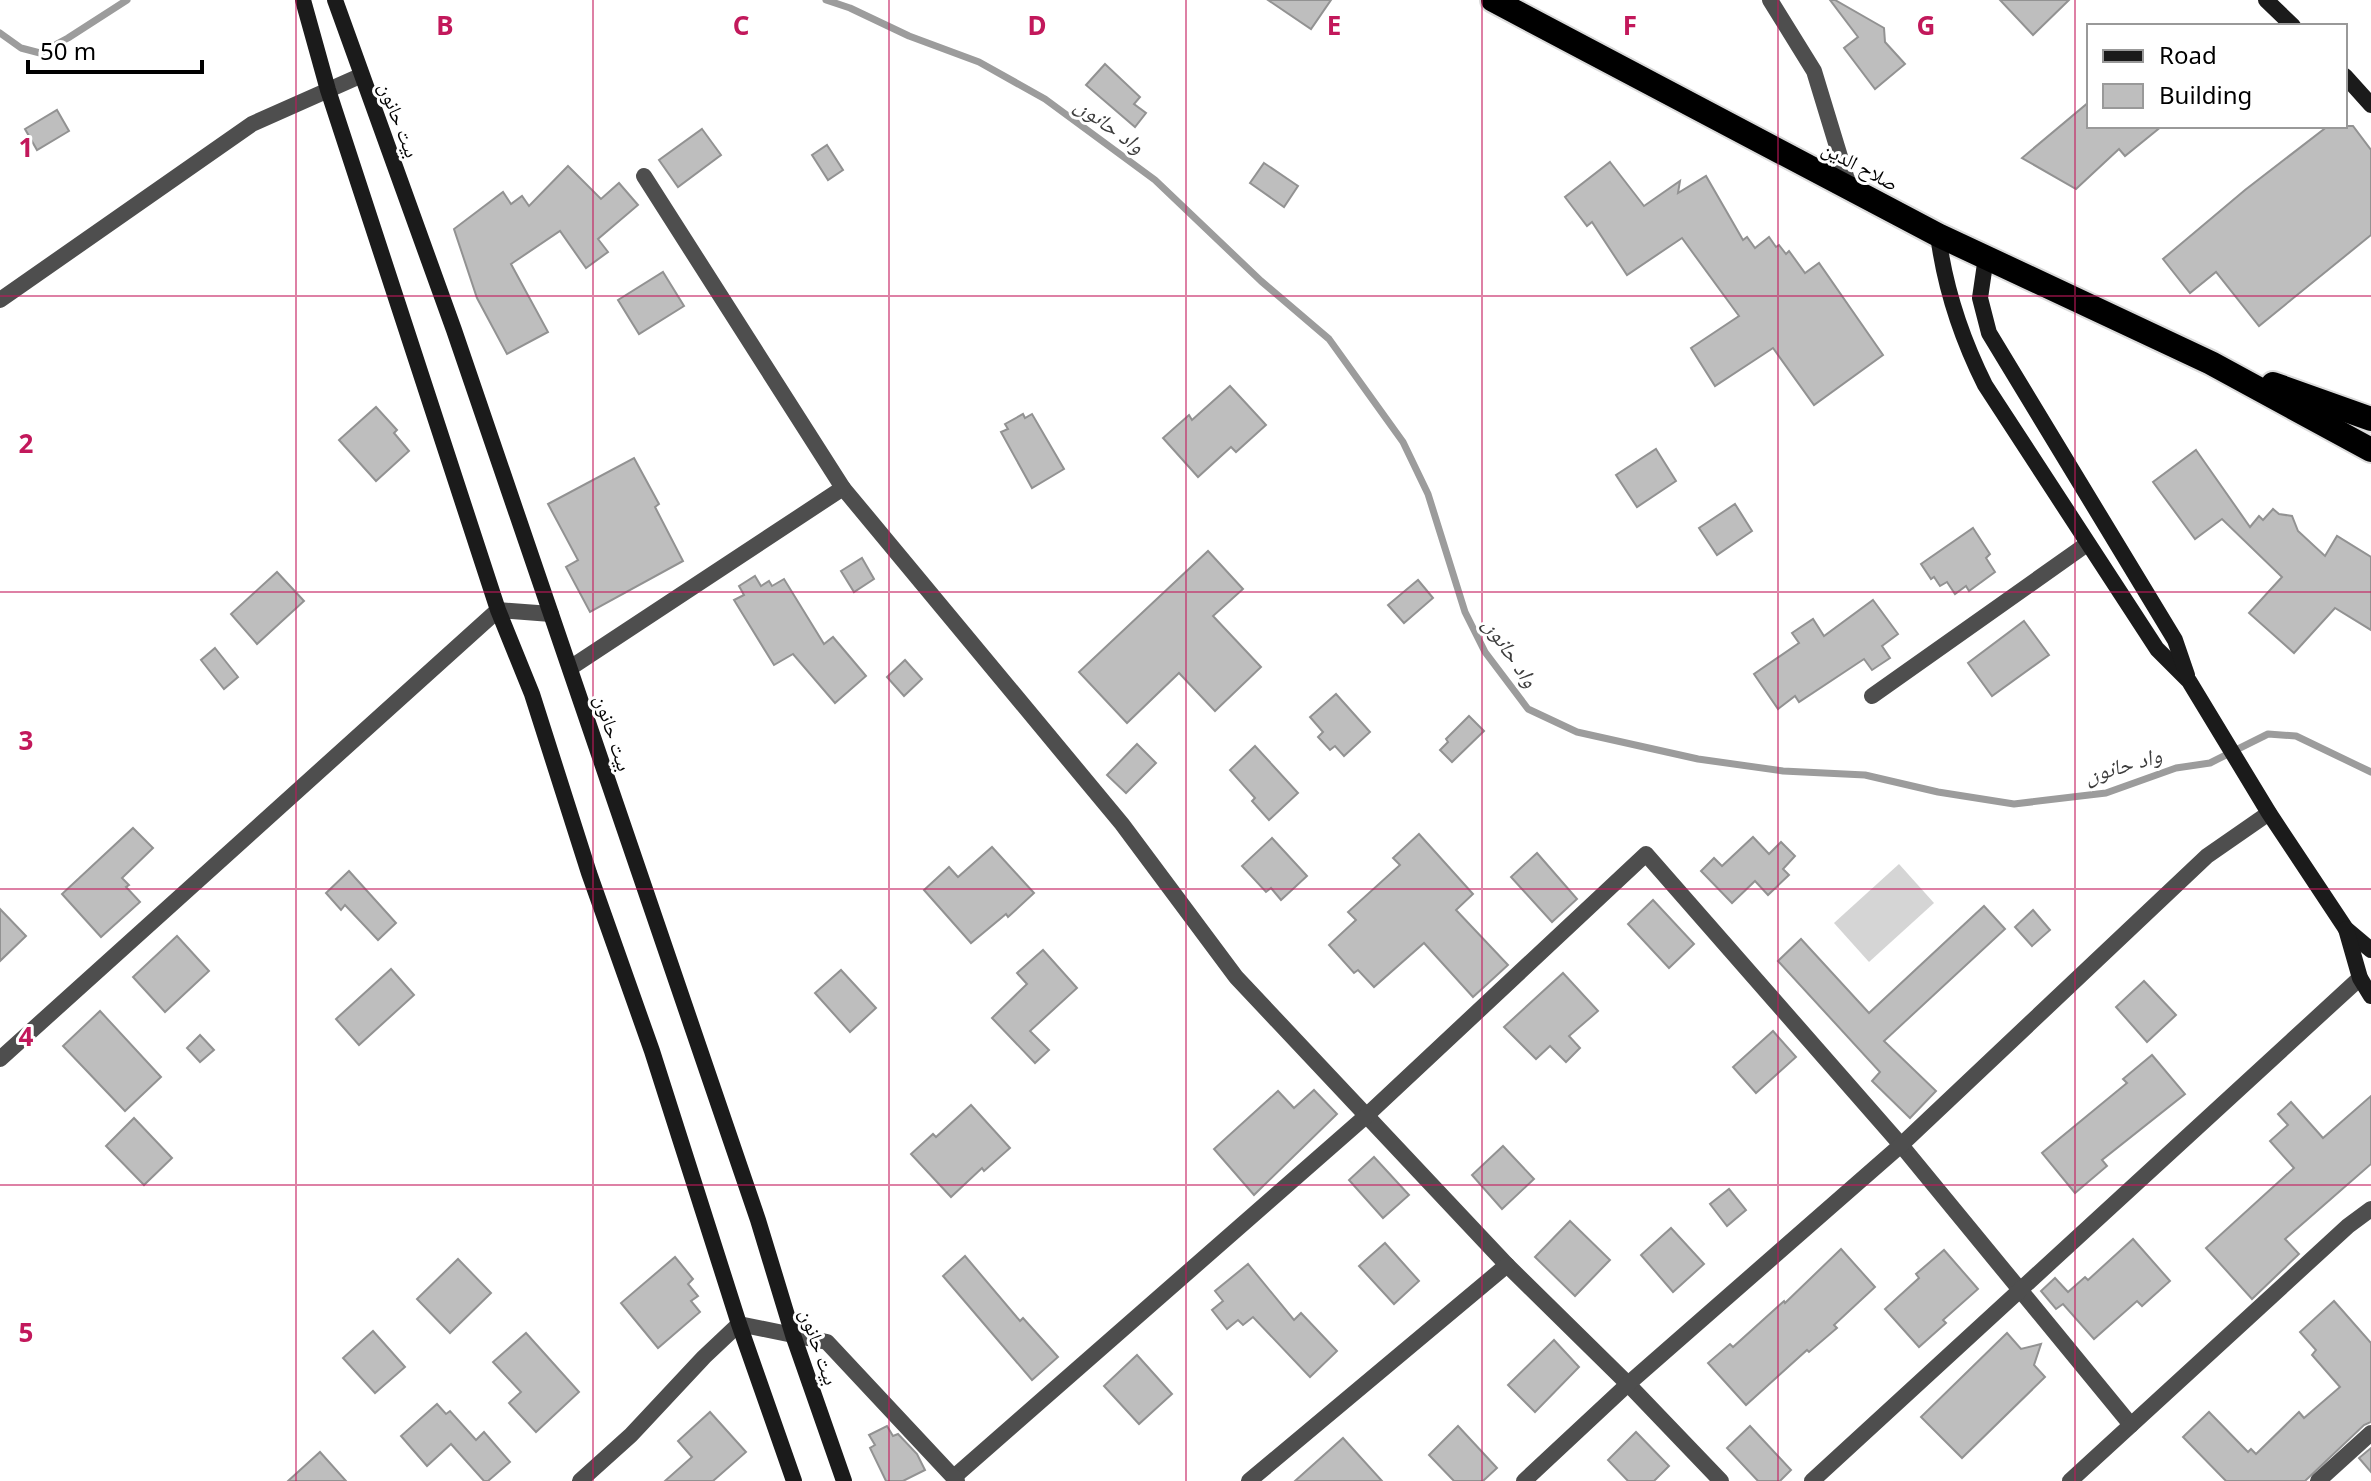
<svg xmlns="http://www.w3.org/2000/svg" width="2371" height="1481" font-family="'Noto Sans','Noto Naskh Arabic',sans-serif">
<style>
.garden{fill:#d5d5d5}
.lines{fill:none;stroke-linecap:round;stroke-linejoin:round}
.stream{stroke:#9c9c9c;stroke-width:7}
.building{fill:#bebebe;stroke:#929292;stroke-width:2}
.highway-casing{stroke:#dbdbdb;stroke-width:28}
.street{stroke:#4e4e4e;stroke-width:16}
.secondary{stroke:#1b1b1b;stroke-width:16}
.highway{stroke:#000;stroke-width:24}
.grid{fill:none;stroke:#c2185b;stroke-width:2;stroke-opacity:0.55}
.labels{text-anchor:middle;stroke-width:6;stroke-linejoin:round;paint-order:stroke}
.street-label{font-size:20px;fill:#000;stroke:#fff}
.water-label{font-size:22px;font-style:italic;fill:#3d3d3d;stroke:#fff}
.grid-label{font-size:26px;text-anchor:middle;font-weight:bold;fill:#c2185b;stroke:#fff;stroke-width:6;stroke-linejoin:round;paint-order:stroke}
</style>
<rect width="100%" height="100%" fill="#fff"/>
<path class="garden" d="M1899 864 1934 903 1869 962 1834 923Z"/>
<g class="lines">
<g class="stream">
<path d="M826 0 850 8 909 36 979 62 1045 99 1155 180 1261 281 1329 339 1403 442 1428 494 1465 612 1485 652 1528 709 1577 732 1698 759 1783 771 1865 775 1938 792 2014 804 2106 793 2176 768 2210 763 2268 734 2296 736 2371 772"/>
<path d="M0 33 21 48 40 53 68 38 127 0"/>
</g>
</g>
<g class="building">
<path d="M1268 0H1331L1311 29Z"/>
<path d="M1830 0H1835L1884 28 1885 42 1905 64 1875 89 1844 48 1858 37Z"/>
<path d="M2000 0H2069L2033 35Z"/>
<path d="M1105 64 1140 97 1134 104 1146 113 1135 127 1086 85Z"/>
<path d="M2089 102V126H2162L2125 156 2119 149 2076 189 2022 158Z"/>
<path d="M57 110 69 131 37 150 25 129Z"/>
<path d="M2328 126H2353L2371 150V235L2259 326 2216 272 2190 293 2163 259 2245 190Z"/>
<path d="M702 129 721 155 678 187 659 160Z"/>
<path d="M827 145 843 170 828 180 812 155Z"/>
<path d="M1610 162 1644 206 1680 181 1678 193 1706 176 1743 240 1747 237 1755 248 1769 237 1776 247 1779 245 1786 254 1789 251 1805 273 1819 263 1883 355 1814 405 1773 348 1715 386 1691 348 1739 316 1682 238 1627 275 1592 222 1587 226 1565 197Z"/>
<path d="M1264 163 1298 186 1284 207 1250 183Z"/>
<path d="M568 166 601 199 619 183 638 205 598 239 608 252 586 268 560 231 511 264 548 332 507 354 477 298 454 229 503 192 511 204 522 196 529 206Z"/>
<path d="M663 272 684 306 639 334 618 300Z"/>
<path d="M1230 386 1266 425 1236 452 1231 447 1198 477 1163 438 1189 415 1192 420Z"/>
<path d="M376 407 397 430 394 433 409 451 376 481 339 440Z"/>
<path d="M1023 414 1025 418 1032 414 1064 469 1032 488 1001 432 1008 429 1005 424Z"/>
<path d="M1656 449 1676 481 1637 507 1616 475Z"/>
<path d="M2196 450 2250 527 2259 516 2263 520 2273 509 2279 514 2292 516 2298 531 2325 556 2337 536 2371 557V630L2335 608 2294 653 2249 613 2282 577 2222 519 2195 539 2153 482Z"/>
<path d="M634 458 659 504 655 507 683 561 590 612 566 567 578 560 548 504Z"/>
<path d="M1735 504 1752 531 1717 555 1699 528Z"/>
<path d="M1973 528 1990 554 1986 558 1995 572 1969 591 1966 586 1955 594 1947 582 1940 586 1934 577 1931 579 1921 564Z"/>
<path d="M1208 551 1243 589 1213 616 1261 667 1215 711 1179 673 1127 723 1079 672Z"/>
<path d="M862 558 874 579 854 592 841 571Z"/>
<path d="M277 572 304 601 257 644 231 614Z"/>
<path d="M755 576 761 586 769 581 772 586 784 579 824 644 833 637 866 676 835 703 793 654 774 665 734 600 744 595 739 586Z"/>
<path d="M1418 580 1433 598 1404 623 1388 605Z"/>
<path d="M1873 600 1898 634 1882 646 1890 658 1872 670 1864 659 1799 702 1795 696 1778 709 1754 674 1799 643 1792 633 1813 619 1824 636Z"/>
<path d="M2024 621 2049 655 1992 696 1968 663Z"/>
<path d="M215 648 238 677 224 689 201 660Z"/>
<path d="M905 660 922 679 904 696 887 677Z"/>
<path d="M1336 694 1370 732 1344 756 1335 746 1330 750 1318 737 1323 732 1310 717Z"/>
<path d="M1469 716 1484 731 1452 762 1440 750 1448 742 1446 739Z"/>
<path d="M1137 744 1156 763 1126 793 1107 775Z"/>
<path d="M1255 746 1298 793 1269 820 1252 801 1255 798 1230 770Z"/>
<path d="M133 828 153 848 122 878 129 885 126 887 140 902 101 937 62 894Z"/>
<path d="M1419 834 1473 894 1456 910 1508 965 1473 997 1424 943 1374 987 1358 970 1354 973 1329 945 1356 920 1348 912 1400 865 1393 858Z"/>
<path d="M1753 837 1769 854 1781 842 1795 856 1783 869 1789 875 1768 895 1755 881 1732 903 1701 871 1714 858 1722 866Z"/>
<path d="M1272 838 1307 876 1281 900 1271 888 1266 892 1242 866Z"/>
<path d="M992 847 1034 893 1008 917 1006 914 971 943 924 890 949 867 958 877Z"/>
<path d="M1537 853 1577 899 1552 922 1511 877Z"/>
<path d="M349 871 396 923 378 940 345 905 341 910 326 893Z"/>
<path d="M1653 900 1694 944 1669 968 1628 924Z"/>
<path d="M1984 906 2005 929 1884 1041 1936 1091 1910 1118 1872 1081 1880 1072 1778 961 1801 939 1869 1013Z"/>
<path d="M0 909 26 936 0 961Z"/>
<path d="M2033 910 2050 930 2032 946 2015 927Z"/>
<path d="M177 936 209 971 165 1012 133 977Z"/>
<path d="M1043 950 1077 988 1030 1031 1049 1050 1035 1063 992 1018 1027 984 1017 973Z"/>
<path d="M391 969 414 995 359 1045 336 1019Z"/>
<path d="M841 970 876 1008 850 1032 815 993Z"/>
<path d="M1563 973 1598 1011 1569 1036 1580 1048 1566 1062 1550 1046 1536 1059 1504 1027Z"/>
<path d="M2144 981 2176 1015 2147 1042 2116 1007Z"/>
<path d="M100 1011 161 1077 125 1111 63 1046Z"/>
<path d="M1773 1031 1796 1057 1756 1093 1733 1067Z"/>
<path d="M200 1035 214 1050 200 1062 187 1048Z"/>
<path d="M2152 1055 2185 1094 2102 1160 2107 1166 2075 1193 2042 1153 2127 1083 2123 1079Z"/>
<path d="M1314 1090 1337 1114 1254 1195 1214 1149 1278 1091 1294 1108Z"/>
<path d="M2371 1096V1164L2285 1239 2299 1254 2252 1299 2206 1248 2294 1168 2270 1141 2288 1125 2278 1114 2291 1102 2323 1138Z"/>
<path d="M971 1105 1010 1148 984 1171 982 1168 951 1197 911 1154 933 1134 936 1137Z"/>
<path d="M134 1118 172 1158 144 1185 106 1146Z"/>
<path d="M1503 1146 1534 1179 1502 1209 1472 1175Z"/>
<path d="M1374 1157 1409 1195 1383 1218 1349 1180Z"/>
<path d="M1729 1189 1746 1210 1727 1226 1710 1204Z"/>
<path d="M1570 1221 1610 1260 1575 1296 1535 1257Z"/>
<path d="M1671 1228 1704 1264 1673 1292 1641 1255Z"/>
<path d="M2133 1239 2170 1281 2142 1306 2137 1301 2094 1339 2063 1304 2056 1309 2041 1291 2055 1278 2068 1292 2085 1277 2088 1280Z"/>
<path d="M1385 1243 1419 1281 1394 1304 1359 1266Z"/>
<path d="M1841 1249 1875 1287 1834 1325 1837 1328 1809 1352 1807 1350 1746 1405 1708 1363 1730 1344 1733 1347 1784 1301 1785 1303Z"/>
<path d="M1944 1250 1978 1289 1943 1320 1946 1323 1919 1347 1885 1309 1919 1278 1916 1274Z"/>
<path d="M965 1256 1020 1321 1023 1318 1058 1357 1032 1380 943 1276Z"/>
<path d="M675 1257 693 1279 688 1284 698 1296 691 1301 700 1312 658 1348 621 1303Z"/>
<path d="M458 1259 491 1293 450 1333 417 1299Z"/>
<path d="M1248 1264 1294 1320 1301 1313 1337 1351 1310 1377 1253 1317 1243 1325 1238 1320 1227 1329 1212 1310 1223 1301 1215 1291Z"/>
<path d="M2334 1301 2371 1343V1422L2364 1425 2305 1481H2226L2183 1437 2209 1412 2248 1452 2251 1449 2256 1454 2299 1412 2304 1418 2340 1387 2312 1355 2316 1350 2300 1332Z"/>
<path d="M373 1331 405 1367 375 1393 343 1358Z"/>
<path d="M526 1333 579 1392 536 1432 509 1403 521 1392 493 1362Z"/>
<path d="M2007 1333 2021 1349 2041 1344 2034 1365 2045 1377 1962 1458 1921 1417Z"/>
<path d="M1554 1340 1579 1367 1535 1412 1508 1385Z"/>
<path d="M1137 1355 1172 1394 1139 1424 1104 1386Z"/>
<path d="M437 1404 446 1414 450 1411 476 1440 484 1432 510 1462 488 1481H484L451 1444 427 1466 401 1436Z"/>
<path d="M710 1412 746 1452 713 1481H665L692 1457 678 1441Z"/>
<path d="M887 1426 893 1436 898 1434 917 1454 925 1470 903 1481H886L870 1448 875 1445 869 1435Z"/>
<path d="M1458 1426 1497 1468 1483 1481H1454L1429 1455Z"/>
<path d="M1750 1426 1791 1470 1780 1481H1758L1727 1448Z"/>
<path d="M1636 1432 1669 1466 1654 1481H1628L1608 1460Z"/>
<path d="M1343 1438 1382 1481H1295Z"/>
<path d="M2371 1448V1472L2359 1458Z"/>
<path d="M320 1452 346 1481H288Z"/>
</g>
<g class="lines">
<g class="highway-casing">
<g id="highway">
<path d="M1493 0 1938 235 2211 363 2371 450"/>
<path d="M2273 384 2371 419"/>
</g>
</g>
<g class="street">
<path d="M1770 0 1814 71 1849 186"/>
<path d="M0 300 252 124 360 76"/>
<path d="M843 488 1122 824 1236 977 1507 1265 1628 1384 1721 1481"/>
<path d="M570 668 843 488 644 176"/>
<path d="M1872 696 2087 544"/>
<path d="M0 1059 498 610 551 614"/>
<path d="M954 1477 1366 1116 1646 854 1901 1145 2131 1425"/>
<path d="M580 1481 631 1435 704 1357 739 1324 827 1342 957 1481"/>
<path d="M1249 1481 1507 1265"/>
<path d="M1524 1481 1628 1384 1901 1145 2207 856 2269 813"/>
<path d="M1812 1481 2360 978"/>
<path d="M2070 1481 2348 1226 2371 1209"/>
<path d="M2318 1481 2371 1433"/>
</g>
<g class="secondary">
<path d="M303 0 328 90 498 610 532 694 589 873 652 1051 739 1324 794 1481"/>
<path d="M335 0 454 330 758 1220 793 1335 844 1481"/>
<path d="M2266 0 2293 26"/>
<path d="M2345 76 2371 105"/>
<path d="M1938 235C1945 289 1961 337 1985 385L2157 649 2189 681 2269 813 2346 929 2371 950"/>
<path d="M1986 257 1980 298 1989 333 2175 640 2187 675"/>
<path d="M2346 929 2360 978 2371 996"/>
</g>
<use href="#highway" class="highway"/>
</g>
<path class="grid" d="M296 0V1481M593 0V1481M889 0V1481M1186 0V1481M1482 0V1481M1778 0V1481M2075 0V1481M0 296H2371M0 592H2371M0 889H2371M0 1185H2371"/>
<g class="labels">
<g class="street-label">
<text transform="translate(399 120) rotate(69)" y="7">بيت حانون</text>
<text transform="translate(1860 166) rotate(28)" y="7">صلاح الدين</text>
<text transform="translate(613 733) rotate(72)" y="7">بيت حانون</text>
<text transform="translate(819 1347) rotate(71)" y="7">بيت حانون</text>
</g>
<g class="water-label">
<text transform="translate(1110 125) rotate(36)" y="8">واد حانون</text>
<text transform="translate(1511 652) rotate(56)" y="8">واد حانون</text>
<text transform="translate(2123 765) rotate(-16)" y="8">واد حانون</text>
</g>
</g>
<g class="grid-label">
<text x="445" y="35">B</text>
<text x="741" y="35">C</text>
<text x="1037" y="35">D</text>
<text x="1334" y="35">E</text>
<text x="1630" y="35">F</text>
<text x="1926" y="35">G</text>
<text x="26" y="157">1</text>
<text x="26" y="453">2</text>
<text x="26" y="750">3</text>
<text x="26" y="1046">4</text>
<text x="26" y="1342">5</text>
</g>
<rect x="2087" y="24" width="260" height="104" fill="#ffffff" stroke="#999999" stroke-width="2"/>
<rect x="2103" y="50" width="40" height="12" fill="#1b1b1b" stroke="#999999" stroke-width="2"/>
<text x="2159" y="64" font-size="24" fill="#000000">Road</text>
<rect x="2103" y="84" width="40" height="24" fill="#bebebe" stroke="#999999" stroke-width="2"/>
<text x="2159" y="104" font-size="24" fill="#000000">Building</text>
<path d="M28 60v12h174v-12" fill="none" stroke="#000000" stroke-width="4"/>
<text x="40" y="60" font-size="24" fill="#000000" stroke="#ffffff" stroke-width="6" paint-order="stroke">50 m</text>
</svg>
